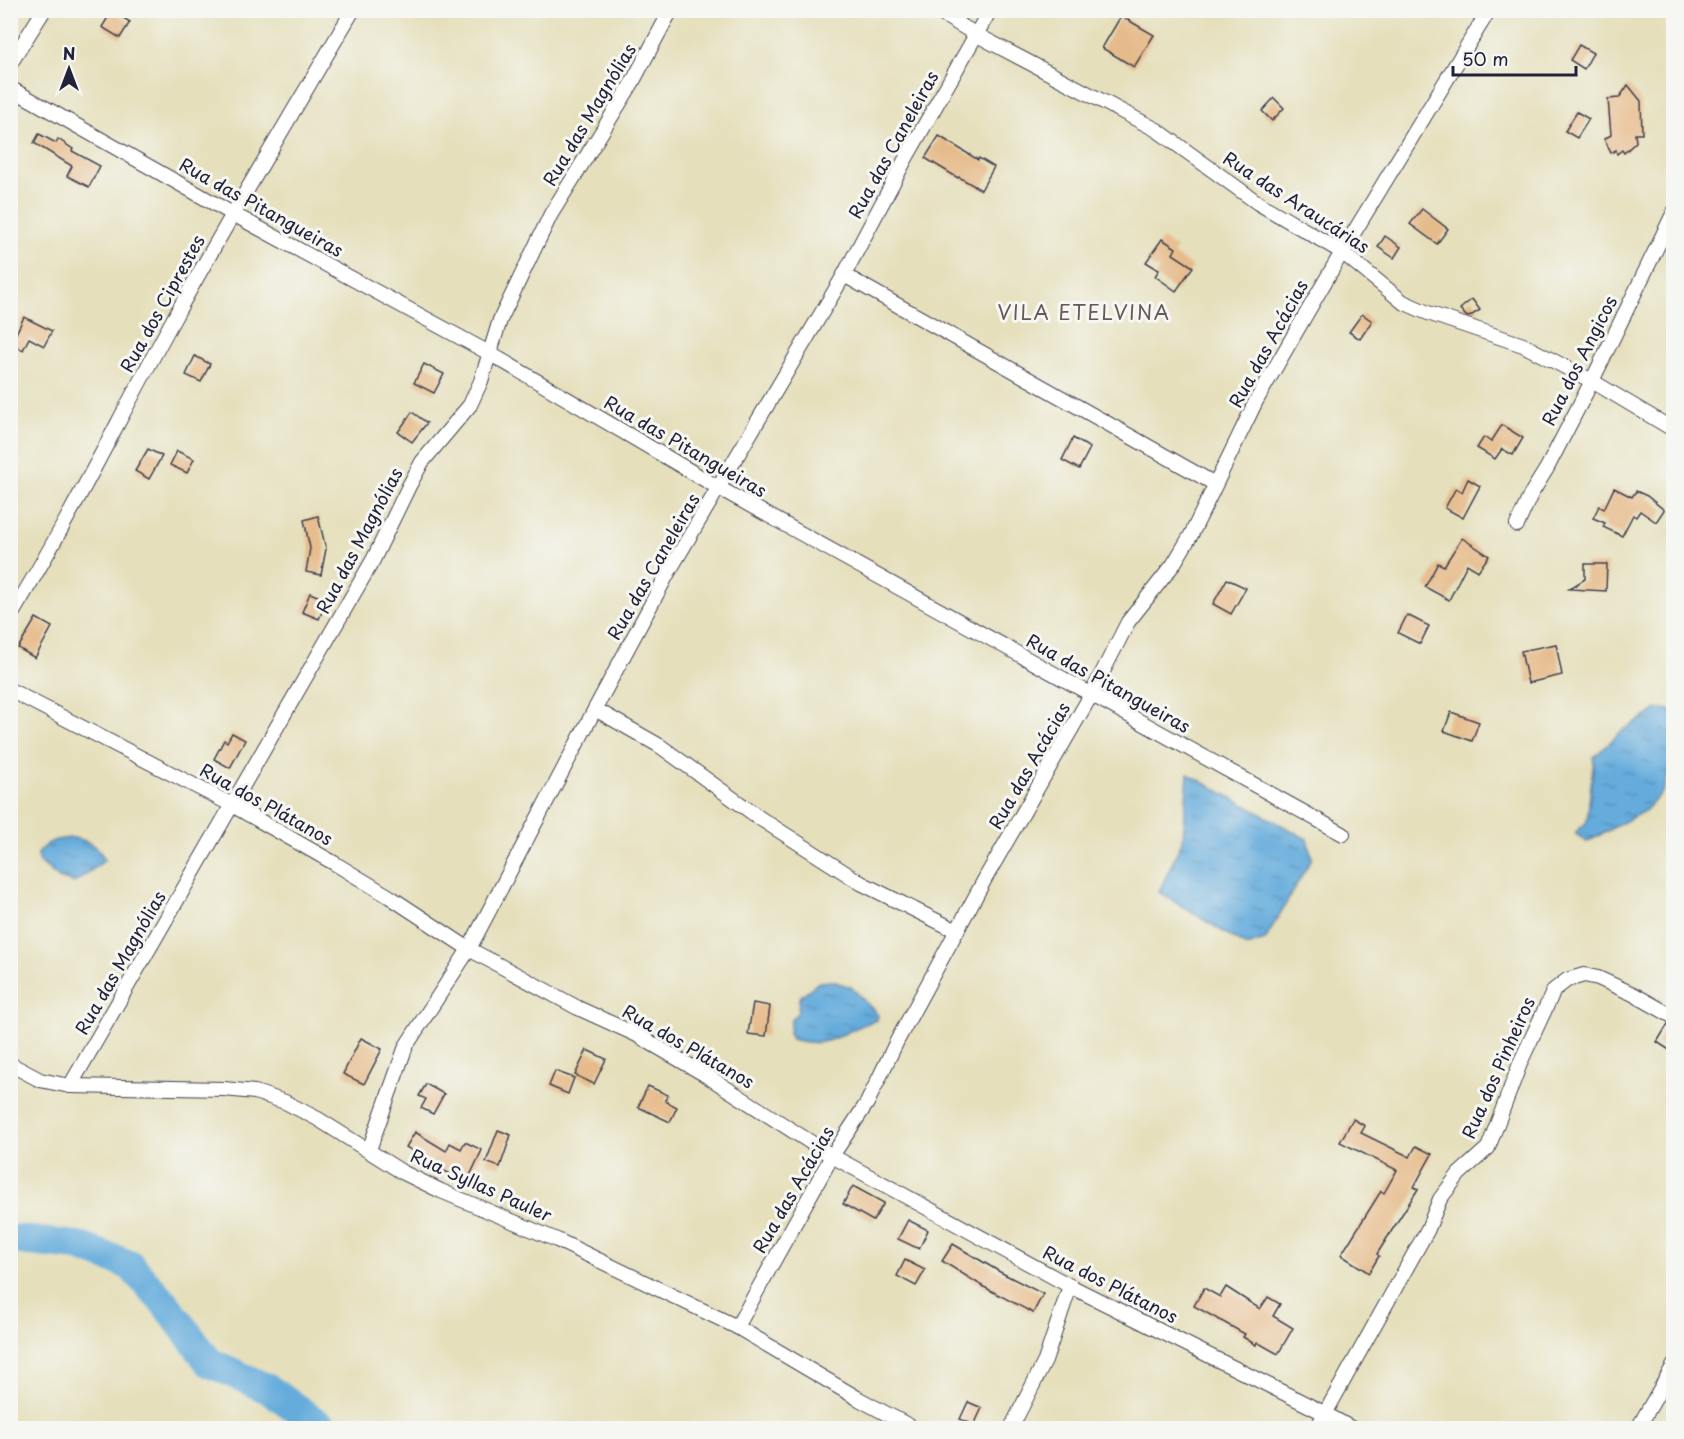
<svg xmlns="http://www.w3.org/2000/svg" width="1684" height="1439" font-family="'Playpen Sans',sans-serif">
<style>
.water{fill:url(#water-ripples);stroke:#44678c;stroke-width:1.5}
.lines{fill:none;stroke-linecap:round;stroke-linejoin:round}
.river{stroke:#65acdc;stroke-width:30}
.building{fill:#e6bb8b}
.street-casing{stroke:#3f3e4e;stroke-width:16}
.street{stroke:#fff;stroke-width:14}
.labels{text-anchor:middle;stroke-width:6;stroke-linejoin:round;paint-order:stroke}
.street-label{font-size:18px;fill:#22223b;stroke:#f6f6f2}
.neighbourhood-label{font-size:20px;letter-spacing:1.5px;fill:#675857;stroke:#f6f6f2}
</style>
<defs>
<pattern id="water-ripples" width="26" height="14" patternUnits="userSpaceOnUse" patternTransform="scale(1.5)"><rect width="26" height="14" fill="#65acdc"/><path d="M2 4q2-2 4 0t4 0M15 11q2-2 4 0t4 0" fill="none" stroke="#538cb4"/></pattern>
</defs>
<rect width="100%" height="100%" fill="#f6f6f2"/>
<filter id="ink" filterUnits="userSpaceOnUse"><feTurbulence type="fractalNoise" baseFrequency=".0167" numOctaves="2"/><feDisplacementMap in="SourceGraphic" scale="12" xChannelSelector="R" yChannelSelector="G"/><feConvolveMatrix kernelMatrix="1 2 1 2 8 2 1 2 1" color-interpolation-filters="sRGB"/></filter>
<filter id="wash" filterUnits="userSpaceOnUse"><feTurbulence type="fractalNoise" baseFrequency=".008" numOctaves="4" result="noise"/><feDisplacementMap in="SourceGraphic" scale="24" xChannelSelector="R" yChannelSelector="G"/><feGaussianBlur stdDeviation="1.35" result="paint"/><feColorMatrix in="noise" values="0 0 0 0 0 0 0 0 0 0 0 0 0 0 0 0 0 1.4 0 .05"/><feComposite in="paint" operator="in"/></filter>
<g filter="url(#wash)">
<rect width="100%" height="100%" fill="#e5dfbb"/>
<g class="water">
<path d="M1658 709 1673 710V759L1663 791 1646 810 1587 842 1575 833 1587 822 1594 757 1623 730Z"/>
<path d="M1188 774 1307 839 1312 858 1265 940 1246 946 1159 892 1183 839Z"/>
<path d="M73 838C89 840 98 847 105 860L74 883 59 878 39 861 38 854C48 840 56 839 73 838Z"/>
<path d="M832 981 851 987 878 1015 877 1020C842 1029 833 1051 792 1039L789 1033 791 1020 798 1012 799 999 803 994 819 982Z"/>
</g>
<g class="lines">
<path class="river" d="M10 1239 78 1246 130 1265 167 1306 209 1362 270 1390 324 1428"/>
</g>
<g id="blocks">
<g class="building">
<path d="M112 11 130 22 120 38 102 27Z"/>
<path d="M1121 16 1154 35 1134 67 1102 48Z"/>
<path d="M1579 45 1593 53 1584 69 1570 60Z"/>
<path d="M1628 85 1641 101 1642 134H1635L1636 142 1624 153 1622 150 1617 154 1616 150 1611 153 1604 139 1611 135 1608 99 1619 98Z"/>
<path d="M1274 98 1284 108 1272 121 1262 111Z"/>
<path d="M1577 112 1589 119 1577 138 1565 131Z"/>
<path d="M39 134 56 143 58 139 73 149 72 151 100 166 89 187 67 176 72 166 34 143Z"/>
<path d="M939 136 978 160 979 158 994 167 981 190 959 177 958 178 925 158Z"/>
<path d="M1422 209 1448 229 1437 244 1410 224Z"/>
<path d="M1385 236 1401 247 1394 258 1378 247Z"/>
<path d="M1162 239 1176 248 1173 254 1193 267 1176 291 1155 276 1159 270 1146 262Z"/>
<path d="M1472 299 1480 310 1469 317 1466 316 1460 309Z"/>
<path d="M1362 314 1372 321 1360 339 1349 332Z"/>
<path d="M24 317 52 331 44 346 29 338 23 350 11 344Z"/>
<path d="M195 356 210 364 201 382 186 375Z"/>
<path d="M424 364 444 374 434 393 414 383Z"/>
<path d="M412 412 427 423 412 442 398 432Z"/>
<path d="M1502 425 1523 438 1513 455 1502 449 1495 459 1477 448 1484 437 1491 442Z"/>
<path d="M1073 438 1090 448 1079 469 1062 460Z"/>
<path d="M148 449 162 456 149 479 135 471Z"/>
<path d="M177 451 194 459 187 473 170 465Z"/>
<path d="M1468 479 1480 486 1463 518 1445 508 1456 488 1462 492Z"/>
<path d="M1614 488 1632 497 1636 491 1647 496 1664 510 1656 522 1640 511 1636 517 1633 515 1622 536 1603 527 1605 523 1593 518 1599 506 1604 509Z"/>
<path d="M318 516 326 549 321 575 306 572 310 548 304 520Z"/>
<path d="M1462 538 1489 556 1478 571 1467 564 1449 600 1425 587 1438 563 1444 566Z"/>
<path d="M1585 564H1607L1606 591 1569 589 1585 579Z"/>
<path d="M1227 579 1246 588 1231 614 1213 604Z"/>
<path d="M310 593 327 600 319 619 302 612Z"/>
<path d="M1407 615 1429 626 1420 644 1398 633Z"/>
<path d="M36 618 52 627 35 658 18 648Z"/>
<path d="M1556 644 1562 675 1528 683 1521 651Z"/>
<path d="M1451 712 1479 722 1472 741 1444 731Z"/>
<path d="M232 733 245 740 230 768 214 759 224 740 227 742Z"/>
<path d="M753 1003 770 1006 766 1036 748 1034Z"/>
<path d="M1668 1024 1674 1026V1053L1657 1042Z"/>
<path d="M361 1038 382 1049 364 1084 343 1074Z"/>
<path d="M587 1050 606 1059 594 1084 575 1075Z"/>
<path d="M555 1071 574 1078 568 1094 549 1086Z"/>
<path d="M426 1084 444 1094 433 1114 421 1108 426 1099 419 1096Z"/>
<path d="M648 1086 668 1095 665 1101 677 1107 670 1122 638 1107Z"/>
<path d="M1353 1119 1365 1126 1361 1133 1410 1157 1416 1146 1432 1154 1414 1187 1418 1189 1377 1254 1379 1256 1369 1273 1341 1255 1381 1191 1384 1193 1397 1170 1340 1142Z"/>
<path d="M498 1130 511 1135 500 1167 486 1162Z"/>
<path d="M415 1132 446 1151 450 1143 461 1149 465 1142 482 1150 467 1182 438 1168 439 1167 406 1147Z"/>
<path d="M853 1186 884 1203 873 1221 843 1204Z"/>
<path d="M908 1220 928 1230 919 1249 898 1239Z"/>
<path d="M953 1244 1000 1272 1043 1294 1033 1313 984 1287 942 1261Z"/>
<path d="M905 1260 925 1270 916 1286 897 1276Z"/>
<path d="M1226 1287 1260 1309 1268 1297 1280 1304 1273 1316 1293 1328 1278 1354 1257 1342 1256 1345 1243 1337 1245 1334 1194 1306 1204 1288 1220 1297Z"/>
<path d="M968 1402 982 1408 974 1425 960 1419Z"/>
</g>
</g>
</g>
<g filter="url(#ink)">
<use href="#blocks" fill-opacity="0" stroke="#3f3e4e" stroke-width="1.5"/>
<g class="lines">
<g class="street-casing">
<g id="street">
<path d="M935 10 977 35 1157 130 1258 203 1342 252 1403 302 1428 313 1523 345 1592 381 1674 430"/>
<path d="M10 64 44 10"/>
<path d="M10 88 233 214 489 353 719 488 1343 834"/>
<path d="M844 275 1215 484"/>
<path d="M1517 525 1531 494 1547 468 1592 381 1674 212"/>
<path d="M10 617C69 521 118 420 172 322 230 216 292 114 353 10"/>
<path d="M10 690 232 805 334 863 390 897 469 949 578 1008 637 1035 704 1074 832 1156 1070 1286 1324 1413 1351 1428"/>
<path d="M595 709 660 746 761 819 861 883 957 931"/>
<path d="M10 1064 40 1080 70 1086 224 1089 255 1092 285 1102 318 1119 402 1172 441 1191 557 1240 737 1327 859 1399 913 1428"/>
<path d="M70 1086 373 560 409 486 422 462 470 405 481 381 500 320 551 214 632 83 671 10"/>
<path d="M369 1150 406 1046 469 949 595 709 668 573 844 275 906 158 990 10"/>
<path d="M737 1327 832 1156 867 1103 897 1041 986 877 1091 695 1128 622 1173 565 1191 535 1256 401 1342 252 1489 10"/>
<path d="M1011 1428 1045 1361 1070 1286"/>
<path d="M1317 1428 1428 1229 1440 1199 1459 1174 1488 1148 1521 1061 1554 990 1567 980 1584 975 1598 978 1633 994 1674 1017"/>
<path d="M1638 1428 1674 1365"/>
</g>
</g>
<use href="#street" class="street"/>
</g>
</g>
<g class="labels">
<g class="street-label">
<text transform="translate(590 115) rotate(-59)" y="6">Rua das Magnólias</text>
<text transform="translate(894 145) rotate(-61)" y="6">Rua das Caneleiras</text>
<text transform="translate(1296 203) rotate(33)" y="6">Rua das Araucárias</text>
<text transform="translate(261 208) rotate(29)" y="6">Rua das Pitangueiras</text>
<text transform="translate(163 304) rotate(-61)" y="6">Rua dos Ciprestes</text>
<text transform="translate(1269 344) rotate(-61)" y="6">Rua das Acácias</text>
<text transform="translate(1580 361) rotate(-63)" y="6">Rua dos Angicos</text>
<text transform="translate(685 447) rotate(30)" y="6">Rua das Pitangueiras</text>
<text transform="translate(360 541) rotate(-62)" y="6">Rua das Magnólias</text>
<text transform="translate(654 567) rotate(-60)" y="6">Rua das Caneleiras</text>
<text transform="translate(1108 684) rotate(29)" y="6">Rua das Pitangueiras</text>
<text transform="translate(1030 766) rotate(-60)" y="6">Rua das Acácias</text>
<text transform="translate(266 805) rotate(29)" y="6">Rua dos Plátanos</text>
<text transform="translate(121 963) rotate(-60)" y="6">Rua das Magnólias</text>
<text transform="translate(688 1047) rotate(30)" y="6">Rua dos Plátanos</text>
<text transform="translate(1499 1068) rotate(-66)" y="6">Rua dos Pinheiros</text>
<text transform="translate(481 1186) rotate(24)" y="6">Rua Syllas Pauler</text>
<text transform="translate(794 1190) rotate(-60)" y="6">Rua das Acácias</text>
<text transform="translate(1110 1285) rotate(27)" y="6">Rua dos Plátanos</text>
</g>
<g class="neighbourhood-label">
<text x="1084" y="320">VILA ETELVINA</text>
</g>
</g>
<rect width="1684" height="1439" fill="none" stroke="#f6f6f2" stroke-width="36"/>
<g transform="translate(69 69)" stroke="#f6f6f2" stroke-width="4.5" paint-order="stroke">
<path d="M0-4.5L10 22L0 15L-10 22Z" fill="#22223b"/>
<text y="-9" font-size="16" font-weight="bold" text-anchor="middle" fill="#22223b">N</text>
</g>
<path d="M1453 66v9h123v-9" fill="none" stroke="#22223b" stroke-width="3"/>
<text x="1462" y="66" font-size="18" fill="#22223b" stroke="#f6f6f2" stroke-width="4.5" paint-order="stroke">50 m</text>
</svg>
